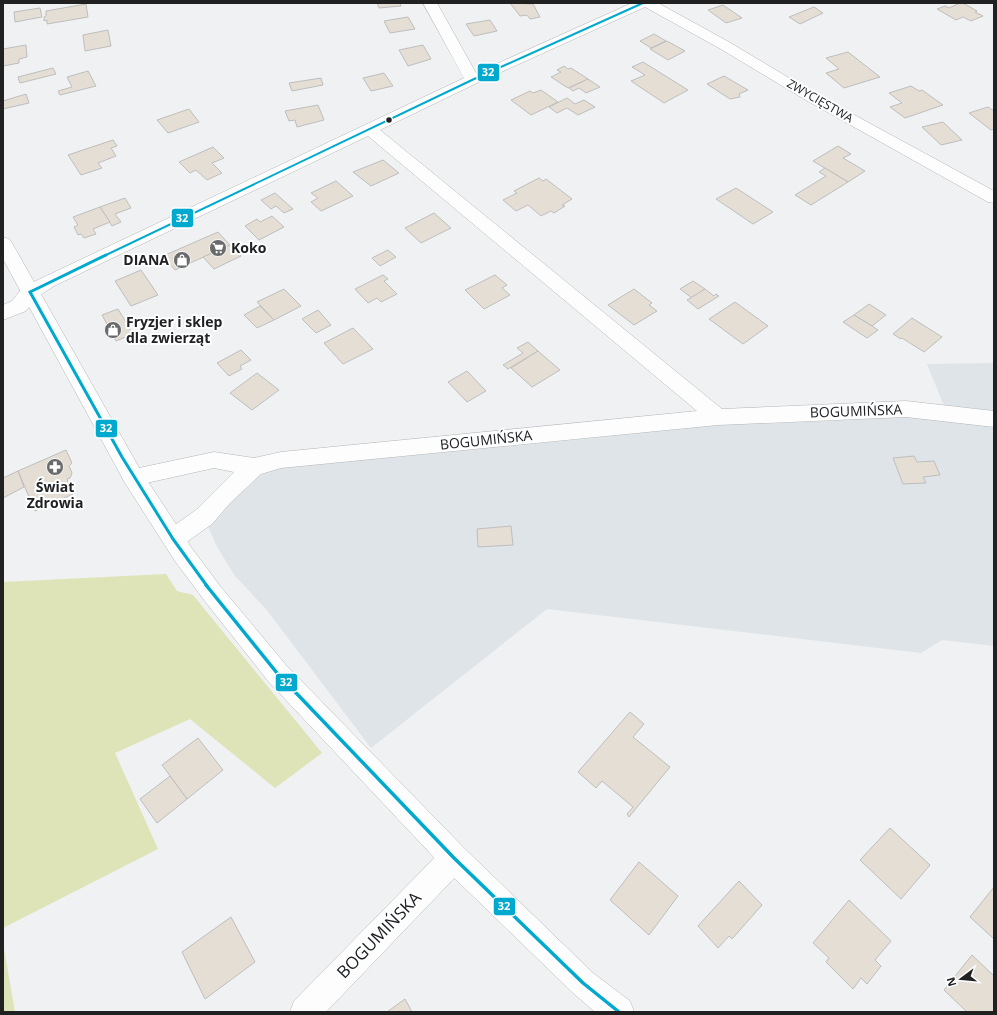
<svg xmlns="http://www.w3.org/2000/svg" width="997" height="1015" font-family="'Open Sans',sans-serif">
<style>
.built{fill:#dee4e8}
.green{fill:#dee4b8}
.building{fill:#e5ded5;stroke:#bebebe}
.lines{fill:none;stroke-linecap:round;stroke-linejoin:round}
.minor-casing{stroke:#b5b6b7;stroke-width:1}
.major-casing{stroke:#b5b6b7;stroke-width:1}
.minor{fill:#fdfdfd;fill-rule:evenodd}
.major{fill:#fdfdfd;fill-rule:evenodd}
.bus-1-far2-casing{stroke:#fdfeff;stroke-width:4}
.bus-1-far1-casing{stroke:#fdfeff;stroke-width:6}
.bus-1-casing{stroke:#fdfeff;stroke-width:6}
.bus-1-far2{stroke:#00a9ce;stroke-width:2}
.bus-1-far1{stroke:#00a9ce;stroke-width:3}
.bus-1{stroke:#00a9ce;stroke-width:3.5}
.bus-dot{fill:#212122;stroke:#fdfeff;stroke-width:1.5}
.labels{text-anchor:middle;stroke-width:4;stroke-linejoin:round;paint-order:stroke}
.far-street-label{font-size:12px;fill:#212122;stroke:#fdfeff}
.poi-label{font-size:14px;font-weight:bold;fill:#212122;stroke:#fdfeff;text-anchor:start}
.street-label{font-size:14px;fill:#212122;stroke:#fdfeff}
.near-street-label{font-size:17px;fill:#212122;stroke:#fdfeff}
.line-badge{stroke:#fdfeff;stroke-width:1.5}
.badge-label{font-size:11px;text-anchor:middle;font-weight:bold;fill:#fff}
</style>
<rect width="100%" height="100%" fill="#eff1f2"/>
<path class="built" d="M994 363V646L942 640 921 653 547 609 371 748 266 609 235 576 216 545 204 517 254 467 587 430 947 413 927 364Z"/>
<g class="green">
<path d="M166 574 177 591 193 595 322 753 275 788 190 719 115 753 158 849 3 928V582Z"/>
<path d="M3 943 15 1012H3Z"/>
</g>
<g class="building">
<path d="M377 3H400L401 6 379 8Z"/>
<path d="M510 3 533 4 540 17 530 19 527 15 520 16Z"/>
<path d="M960 3H963L977 11 975 12 983 16 971 21 963 17 956 20 937 9 945 6 949 8Z"/>
<path d="M86 4 88 17 47 24V20L44 21V17L46 16V11Z"/>
<path d="M723 5 742 18 726 23 708 10Z"/>
<path d="M814 7 823 13 800 24 789 17Z"/>
<path d="M40 8 42 17 15 22 14 12Z"/>
<path d="M408 17 415 29 390 33 384 21Z"/>
<path d="M490 20 497 31 474 36 466 24Z"/>
<path d="M108 30 111 46 85 51 83 35Z"/>
<path d="M654 34 666 41 651 48 640 41Z"/>
<path d="M667 41 685 51 668 60 650 49Z"/>
<path d="M26 45 27 57 19 59V63L3 66V49Z"/>
<path d="M423 45 431 59 408 66 399 50Z"/>
<path d="M848 52 880 77 844 88 826 73 839 69 826 58Z"/>
<path d="M643 62 688 90 664 103 631 81 645 75 632 67Z"/>
<path d="M564 66 568 69 571 68 588 79 568 88 551 77 561 72 557 70Z"/>
<path d="M53 68 56 74 20 83 18 77Z"/>
<path d="M88 71 96 86 60 95 58 91 72 87 67 77Z"/>
<path d="M384 73 393 86 371 91 363 78Z"/>
<path d="M724 76 748 90 739 94 740 97 730 99 707 84Z"/>
<path d="M321 78 323 85 292 91 289 83Z"/>
<path d="M588 79 600 87 586 93 579 88 573 91 569 88Z"/>
<path d="M911 86 919 91 922 90 943 105 905 118 890 107 902 103 889 93Z"/>
<path d="M541 90 558 102 531 115 511 100 530 91 533 93Z"/>
<path d="M26 94 29 103 3 109V101Z"/>
<path d="M567 98 575 104 584 100 595 107 578 115 567 108 557 113 549 107Z"/>
<path d="M318 105 324 120 297 127 295 120 289 121 285 111Z"/>
<path d="M988 107 994 111V129L991 130 969 113Z"/>
<path d="M189 109 199 122 168 133 157 120Z"/>
<path d="M943 122 962 140 941 145 922 127Z"/>
<path d="M113 140 117 146 111 148 116 156 98 163 102 168 81 175 68 155Z"/>
<path d="M838 146 851 154 843 158 865 171 848 182 813 161Z"/>
<path d="M213 147 224 158 212 163 222 173 207 180 196 170 190 173 179 162Z"/>
<path d="M383 160 399 173 371 186 353 172Z"/>
<path d="M825 168 848 182 811 205 795 195 826 176 819 172Z"/>
<path d="M539 178 543 181 546 179 572 199 562 205 565 206 554 213 551 211 541 216 528 205 516 211 503 200 517 193 514 191Z"/>
<path d="M336 181 353 196 321 211 311 202 318 198 311 193Z"/>
<path d="M736 188 773 212 753 224 716 199Z"/>
<path d="M275 193 293 209 284 213 276 206 271 209 261 200Z"/>
<path d="M125 198 131 208 115 214 121 222 112 226 100 207Z"/>
<path d="M100 207 110 222 93 229 96 234 84 238 81 234 78 235 74 227 78 225 73 217Z"/>
<path d="M434 213 451 228 421 243 405 228Z"/>
<path d="M272 216 284 227 259 240 245 226 257 219 260 222Z"/>
<path d="M218 232 230 245 175 270 163 256Z"/>
<path d="M230 245 241 256 214 269 203 257Z"/>
<path d="M388 250 396 257 380 266 372 258Z"/>
<path d="M141 270 158 295 131 306 115 281Z"/>
<path d="M383 275 388 279 384 281 397 294 381 302 377 298 368 303 355 289Z"/>
<path d="M495 275 507 285 502 288 510 295 484 309 465 290Z"/>
<path d="M693 281 705 289 692 298 680 289Z"/>
<path d="M284 289 301 306 274 320 257 302Z"/>
<path d="M634 289 652 303 649 305 657 311 634 325 608 305Z"/>
<path d="M705 289 714 296 716 294 719 296 698 309 687 300Z"/>
<path d="M735 302 768 326 743 344 709 319Z"/>
<path d="M869 304 886 315 872 326 854 315Z"/>
<path d="M260 306 274 320 257 328 244 315Z"/>
<path d="M118 309 133 334 116 341 102 315Z"/>
<path d="M318 310 331 325 316 333 302 319Z"/>
<path d="M854 315 872 326 878 330 867 338 843 322Z"/>
<path d="M912 318 942 337 924 352 902 338 901 339 893 334Z"/>
<path d="M353 328 373 349 343 364 324 343Z"/>
<path d="M528 342 538 351 508 369 503 365 523 353 517 348Z"/>
<path d="M241 350 251 360 240 366 242 369 229 376 217 363Z"/>
<path d="M538 351 560 370 532 387 511 368Z"/>
<path d="M467 371 486 391 467 402 448 382Z"/>
<path d="M257 373 279 390 252 410 230 393Z"/>
<path d="M66 450 72 463 69 466 72 473 70 478 67 479 73 494 35 511 18 471Z"/>
<path d="M914 456 917 462 934 461 940 475 923 477 926 483 903 484 893 458Z"/>
<path d="M18 471 24 487 3 498V478Z"/>
<path d="M511 526 513 545 478 547 477 529Z"/>
<path d="M630 712 644 724 633 737 670 767 629 817 627 814 633 807 602 781 596 788 578 772Z"/>
<path d="M198 738 223 770 187 799 162 765Z"/>
<path d="M170 776 187 799 157 823 140 799Z"/>
<path d="M890 828 930 865 901 899 860 860Z"/>
<path d="M639 862 678 896 649 935 610 900Z"/>
<path d="M739 881 762 905 732 939 729 936 718 948 698 926Z"/>
<path d="M994 887V939L970 917Z"/>
<path d="M849 900 891 941 875 960 881 966 867 984 861 978 853 989 826 962 829 958 813 943Z"/>
<path d="M231 917 255 962 205 999 182 952Z"/>
<path d="M972 955 994 976V1012H967L944 990Z"/>
<path d="M405 999 412 1012H387Z"/>
</g>
<g class="lines">
<g class="minor-casing">
<g id="minor">
<path d="M423 3H437L476 73 632 3H658L729 42 814 93 994 191V203L988 202 804 99 719 48 645 7 477 83 380 130 722 409 906 401 994 411V427L906 417 718 425 281 468 261 474 230 503 212 524 181 546 173 549 165 546 162 539 165 532 196 510 234 472 214 468 133 486 125 483 122 477 125 471 214 452 254 458 281 452 697 411 368 136 54 286 37 297 26 311 3 320V305L12 301 23 287 42 278 464 78Z"/>
<path d="M454 844 464 848 468 858 464 868 326 1012H290L294 1001 444 848Z"/>
</g>
</g>
<g class="major-casing">
<path id="major" d="M3 237 9 239 12 243 141 471 191 547 220 586 286 665 464 848 593 973 630 1001 634 1012H595L573 993 444 868 268 681 204 600 175 561 125 483 3 259Z"/>
</g>
<use href="#minor" class="minor"/>
<use href="#major" class="major"/>
<g class="bus-1-far2-casing">
<path id="bus-1-far2" d="M104 256 472 80 643 3"/>
</g>
<g class="bus-1-far1-casing">
<g id="bus-1-far1">
<path d="M30 292 122 457 173 539 207 586"/>
<path d="M30 292 106 255"/>
</g>
</g>
<g class="bus-1-casing">
<path id="bus-1" d="M206 585 277 673 454 858 583 983 619 1012"/>
</g>
<use href="#bus-1-far2" class="bus-1-far2"/>
<use href="#bus-1-far1" class="bus-1-far1"/>
<use href="#bus-1" class="bus-1"/>
</g>
<defs>
<g id="supermarket-disc" transform="scale(0.9)"><circle r="9.5" fill="#696a6b" stroke="#fdfeff"/><path d="M-6-5.5h2.5l.6 2H6L4.5 2H-2.5L-4.4-4H-6ZM-1.5 3.2a1.3 1.3 0 1 0 .1 0ZM3 3.2a1.3 1.3 0 1 0 .1 0Z" fill="#fff"/></g>
<g id="shop-disc" transform="scale(0.9)"><circle r="9.5" fill="#696a6b" stroke="#fdfeff"/><path d="M-5-2.5h2.3a2.7 3.5 0 0 1 5.4 0H5L5.5 6h-11ZM-1.5-2.5h3a1.5 2.3 0 0 0-3 0Z" fill="#fff"/></g>
<g id="pharmacy-disc" transform="scale(0.9)"><circle r="9.5" fill="#696a6b" stroke="#fdfeff"/><path d="M-2-6h4v4h4v4h-4v4h-4v-4h-4v-4h4Z" fill="#fff"/></g>
</defs>
<g fill-rule="evenodd">
<use href="#supermarket-disc" x="218" y="248"/>
<use href="#shop-disc" x="182" y="260"/>
<use href="#shop-disc" x="113" y="330"/>
<use href="#pharmacy-disc" x="55" y="467"/>
</g>
<circle class="bus-dot" cx="389" cy="120" r="3.5"/>
<g class="labels">
<g class="far-street-label">
<text transform="translate(820 101) rotate(30)" y="4">ZWYCIĘSTWA</text>
</g>
<g class="poi-label">
<text x="231" y="253">Koko</text>
<text x="169" y="265" text-anchor="end">DIANA</text>
<text x="126" y="327">Fryzjer i sklep<tspan x="126" dy="16">dla zwierząt</tspan></text>
<text x="55" y="492" text-anchor="middle">Świat<tspan x="55" dy="16">Zdrowia</tspan></text>
</g>
<g class="street-label">
<text transform="translate(856 411) rotate(-2)" y="5">BOGUMIŃSKA</text>
<text transform="translate(486 440) rotate(-6)" y="5">BOGUMIŃSKA</text>
</g>
<g class="near-street-label">
<text transform="translate(379 935) rotate(-46)" y="6">BOGUMIŃSKA</text>
</g>
</g>
<g class="line-badge">
<rect x="477" y="63" width="23" height="19" rx="4" fill="#00a9ce"/>
<rect x="171" y="208" width="23" height="20" rx="4" fill="#00a9ce"/>
<rect x="95" y="419" width="23" height="19" rx="4" fill="#00a9ce"/>
<rect x="275" y="673" width="23" height="19" rx="4" fill="#00a9ce"/>
<rect x="493" y="897" width="23" height="19" rx="4" fill="#00a9ce"/>
</g>
<g class="badge-label">
<text x="488" y="76">32</text>
<text x="182" y="222">32</text>
<text x="106" y="432">32</text>
<text x="286" y="686">32</text>
<text x="504" y="910">32</text>
</g>
<rect width="997" height="1015" fill="none" stroke="#212122" stroke-width="8"/>
<g transform="translate(961 979) rotate(254)" stroke="#fdfeff" stroke-width="3" paint-order="stroke">
<path d="M0-3L7 15L0 10L-7 15Z" fill="#212122"/>
<text y="-6" font-size="11" font-weight="bold" text-anchor="middle" fill="#212122">N</text>
</g>
</svg>
